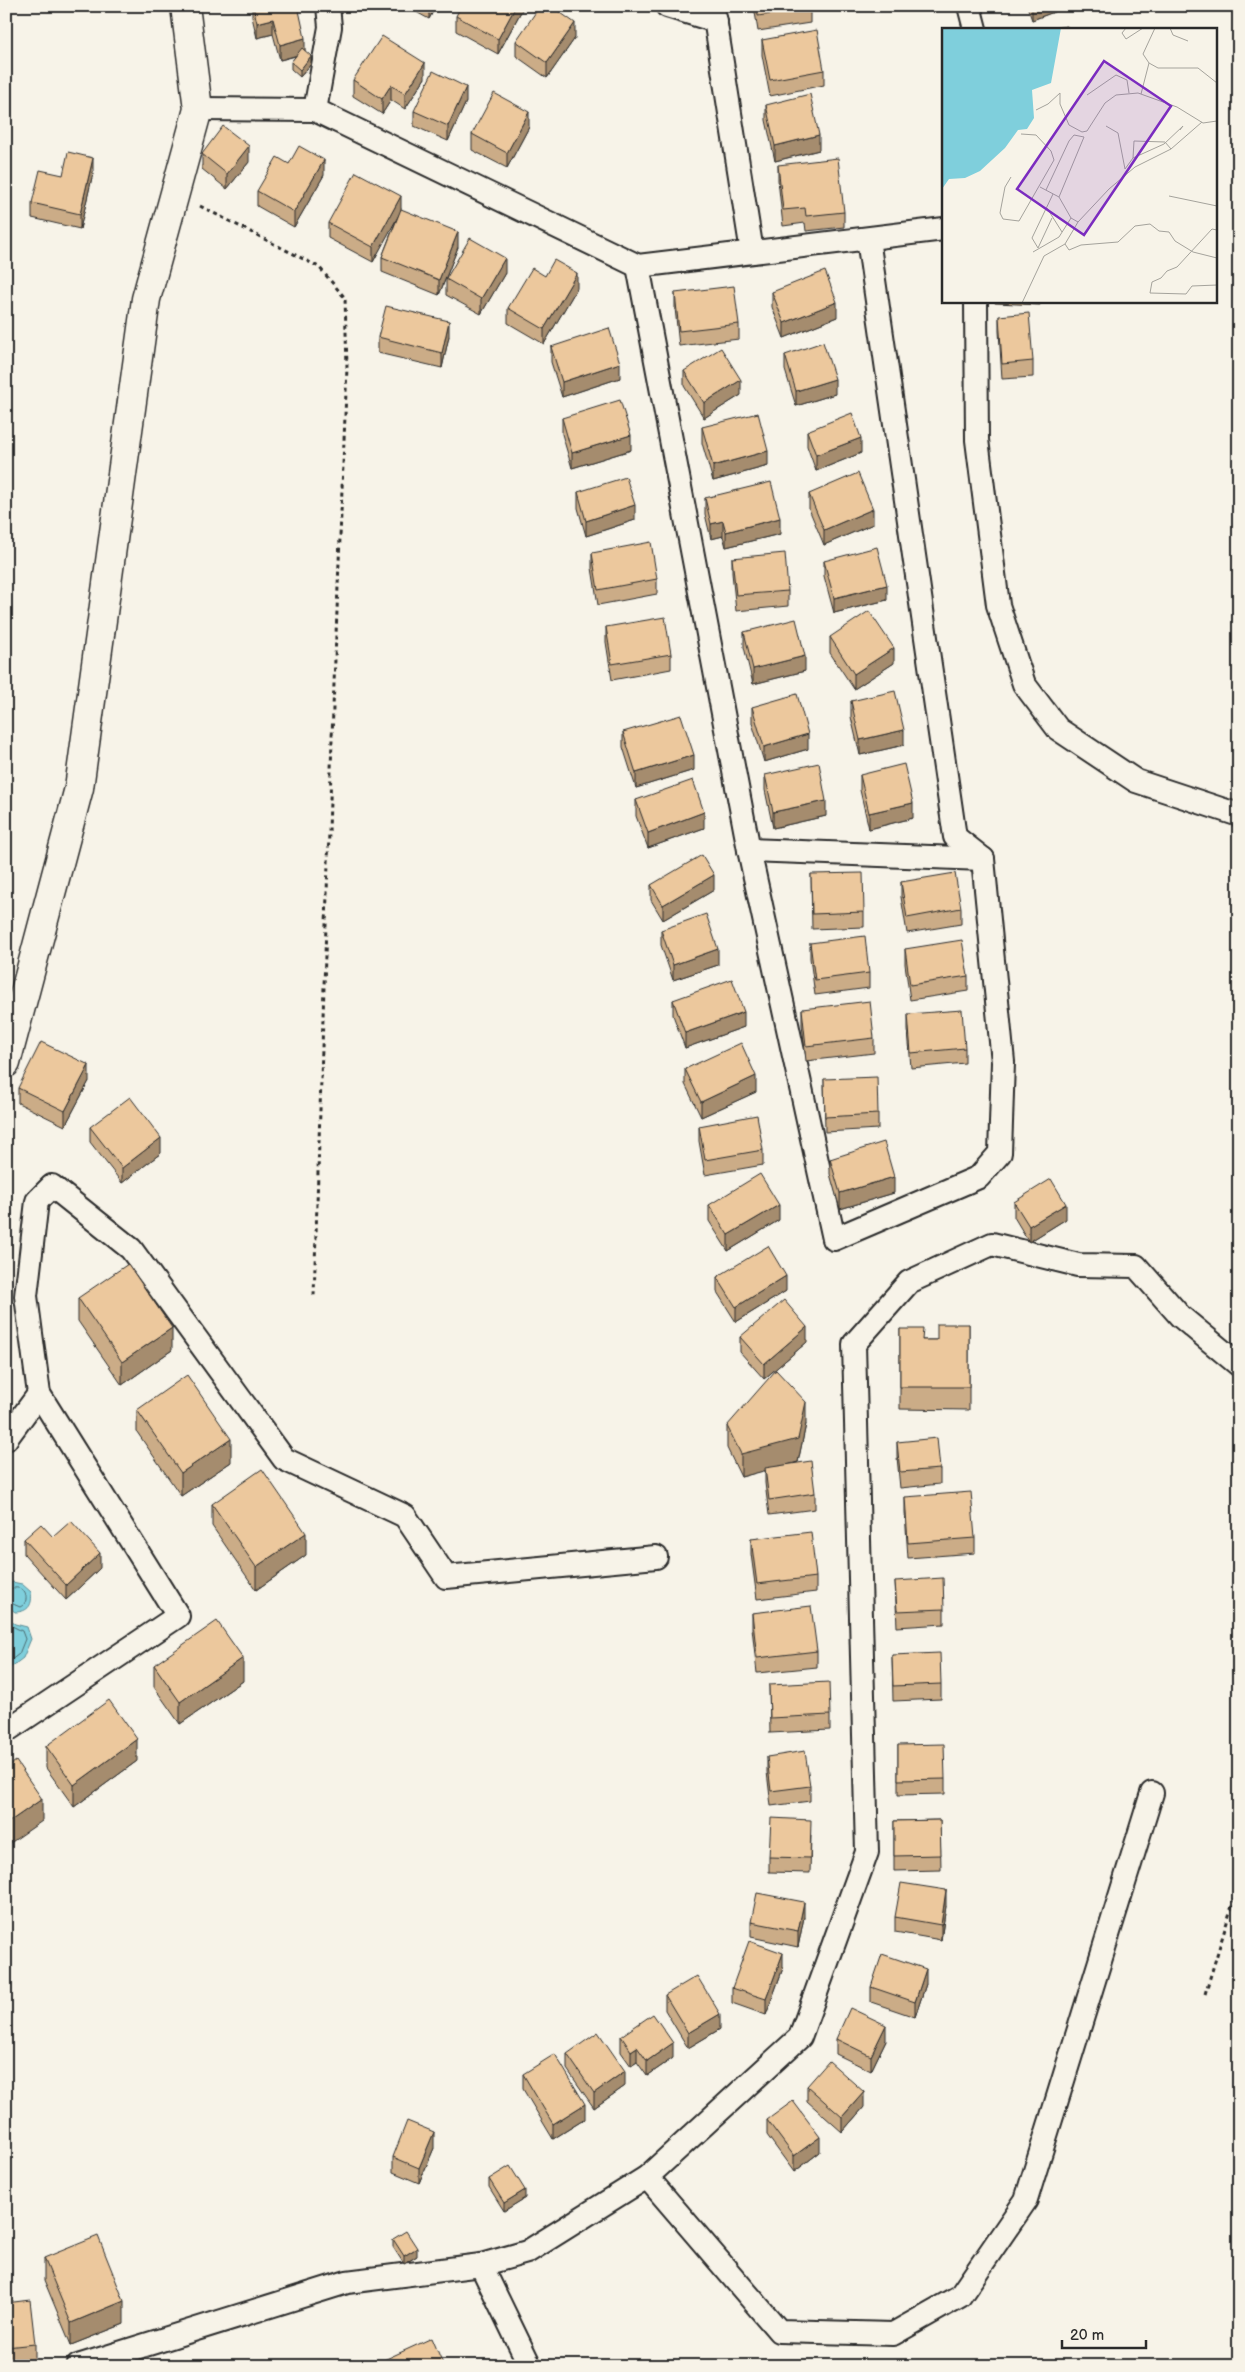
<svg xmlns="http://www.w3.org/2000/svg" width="1245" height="2372" font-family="'Balsamiq Sans',sans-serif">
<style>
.water{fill:#7fcfdc;stroke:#5d8d95}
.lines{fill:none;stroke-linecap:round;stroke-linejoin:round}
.shore{stroke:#4d6d72;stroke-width:1}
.lane-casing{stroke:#2b2b2b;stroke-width:15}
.street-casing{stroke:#2b2b2b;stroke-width:26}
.secondary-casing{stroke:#2b2b2b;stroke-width:31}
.path{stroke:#2b2b2b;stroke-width:3;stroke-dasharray:4 4;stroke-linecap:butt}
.lane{stroke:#f7f3e8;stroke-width:11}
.street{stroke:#f7f3e8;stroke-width:22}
.secondary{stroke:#f7f3e8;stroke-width:28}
.wall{fill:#cbac87;stroke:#2b2b2b}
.shaded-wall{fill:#a58c6e;stroke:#2b2b2b}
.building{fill:#ecc89d;stroke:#2b2b2b}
.inset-road{fill:none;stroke:#a5a39c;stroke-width:1}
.view{fill:#7b2cbf;fill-opacity:0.15;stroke:#7b2cbf;stroke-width:2.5}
.inset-edge{fill:none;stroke:#2b2b2b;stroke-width:2.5}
</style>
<rect width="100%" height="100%" fill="#f7f3e8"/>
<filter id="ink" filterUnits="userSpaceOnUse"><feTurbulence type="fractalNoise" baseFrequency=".02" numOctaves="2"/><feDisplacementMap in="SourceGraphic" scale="10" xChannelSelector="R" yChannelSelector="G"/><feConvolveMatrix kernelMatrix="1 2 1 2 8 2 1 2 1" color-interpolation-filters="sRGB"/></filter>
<g filter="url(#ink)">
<g class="water">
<path d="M12 1582 22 1584 31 1592C33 1604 29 1612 15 1612L6 1605V1586Z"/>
<path d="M6 1617 15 1624 27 1627 31 1639 23 1658 6 1671Z"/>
</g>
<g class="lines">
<g class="shore">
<path d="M6 1590C9 1590 11 1588 14 1588 26 1586 31 1602 20 1607L6 1601"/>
<path d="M6 1623 22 1631 25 1639 19 1654 6 1664"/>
</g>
<g class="lane-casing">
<path id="lane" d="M118 2352 133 2366"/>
</g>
<g class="street-casing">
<g id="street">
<path d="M667 6 716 21"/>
<path d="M713 6 752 252"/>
<path d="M969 6 975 29"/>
<path d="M198 109 315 110 638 266 944 229"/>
<path d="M315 110 330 27 328 6"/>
<path d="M638 266 749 850 834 1239 979 1177 1000 1153 1003 1062 983 859 955 837 868 239"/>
<path d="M976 301 977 440 998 605 1024 684 1058 729 1136 781 1239 815"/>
<path d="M749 850 983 859"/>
<path d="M6 1439 39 1394"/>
<path d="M6 1731 178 1616 39 1394 26 1296 37 1201 52 1186 131 1249 284 1459 405 1516 446 1577 656 1557"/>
<path d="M647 2177 779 2331 893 2334 960 2296 1026 2200 1152 1793"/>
<path d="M481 2265 530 2366"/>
<path d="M78 2366 347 2282 481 2265 527 2252 647 2177 800 2037 867 1852 854 1344 909 1282 992 1244 1078 1265 1136 1266 1180 1316 1239 1365"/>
</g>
</g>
<g class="secondary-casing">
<path id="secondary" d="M6 1063 79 788 146 299 198 109 185 6"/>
</g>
<g class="path">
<path d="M200 206 319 267 345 298 347 367 333 708 314 1296"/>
<path d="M1205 1994 1239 1883"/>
</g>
<use href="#lane" class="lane"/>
<use href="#street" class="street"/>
<use href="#secondary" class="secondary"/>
</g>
<g class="wall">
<path d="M252 6H298L305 51 311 64 300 77 291 69V62L296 56 280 60 273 34 257 38 252 17Z"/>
<path d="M405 6H436L429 19Z"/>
<path d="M524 6 498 54 456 31V16Z"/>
<path d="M754 6H810V23L758 31Z"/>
<path d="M1027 6H1062V9L1032 20Z"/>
<path d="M575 38 547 78 516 56V41Z"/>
<path d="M762 40 824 70V85L770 96 762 55Z"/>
<path d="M425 78 405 109 391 100 382 114 353 96V80Z"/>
<path d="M466 102 448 141 414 126V111Z"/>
<path d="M766 105 819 150 775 161 766 120Z"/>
<path d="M529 127 507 168 472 150V134Z"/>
<path d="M202 154 249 162 227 189 202 169Z"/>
<path d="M289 164 324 175 294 227 257 206V191Z"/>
<path d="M778 165 844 212V227L806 231 805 223 783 226 778 180Z"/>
<path d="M93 173 80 229 32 218V203L63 175Z"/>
<path d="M401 209 458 247 439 295 382 272V257L398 215 373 262 328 238V223Z"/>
<path d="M505 273 481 314 446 295V279Z"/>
<path d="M545 276 577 288 544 344 508 323V308Z"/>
<path d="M1239 282V308L1237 306V284Z"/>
<path d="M772 292 837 317 784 338 772 307Z"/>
<path d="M675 293 739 324V339L679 346 675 308Z"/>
<path d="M995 301H1040V305L995 303Z"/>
<path d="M999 316 1033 361V377L1002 379 999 331Z"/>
<path d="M449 336 442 368 378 353V337Z"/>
<path d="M551 347 620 378 562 397 551 362Z"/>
<path d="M785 355 835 394 796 406 785 370Z"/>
<path d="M684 371 741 395 704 418 684 386Z"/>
<path d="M562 418 631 450 572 468 562 434Z"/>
<path d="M702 427 768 466 713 481 702 443Z"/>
<path d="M807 431 861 453 816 471 807 446Z"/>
<path d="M578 492 635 520 586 536 578 508Z"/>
<path d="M809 494 873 524 824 545 809 509Z"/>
<path d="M705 498 780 534 726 547 723 536 711 539 705 514Z"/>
<path d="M592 553 657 579V594L598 605 592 568Z"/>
<path d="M732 558 788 591V606L736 611 732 573Z"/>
<path d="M824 561 887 600 834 613 824 576Z"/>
<path d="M606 627 671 654V669L612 680 606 642Z"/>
<path d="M744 632 805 671 753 684 744 647Z"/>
<path d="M830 637 894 663 854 689 830 653Z"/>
<path d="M851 701 904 745 860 755 851 717Z"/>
<path d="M752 707 808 749 764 762 752 723Z"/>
<path d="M623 732 694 770 636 788 623 747Z"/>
<path d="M765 775 826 816 773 828 765 790Z"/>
<path d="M860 775 913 818 869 829 860 790Z"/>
<path d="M636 800 704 828 648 848 636 816Z"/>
<path d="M811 874 864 912V927L812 929Z"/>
<path d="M901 882 961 908V924L907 933 901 897Z"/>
<path d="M651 885 714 890 663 920 651 900Z"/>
<path d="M661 930 718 965 673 980 661 945Z"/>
<path d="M810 943 869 973V988L815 995 810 958Z"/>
<path d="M905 949 968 976V991L910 1000 905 964Z"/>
<path d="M673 1000 744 1027 685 1048 673 1015Z"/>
<path d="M802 1009 874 1038V1053L806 1061 802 1024Z"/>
<path d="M908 1014 965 1048V1063L911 1068 908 1030Z"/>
<path d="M685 1069 756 1092 701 1117 685 1084Z"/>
<path d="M824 1079 878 1114V1129L825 1132Z"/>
<path d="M89 1081 65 1126 18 1103V1088Z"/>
<path d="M699 1126 763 1150V1165L705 1175 699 1141Z"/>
<path d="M90 1127 161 1153 122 1183 90 1142Z"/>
<path d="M830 1159 894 1193 840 1209 830 1174Z"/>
<path d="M1014 1202 1066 1219 1029 1242 1014 1217Z"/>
<path d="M709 1205 779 1220 728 1251 709 1221Z"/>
<path d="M717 1277 786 1291 736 1322 717 1292Z"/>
<path d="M78 1298 172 1350 122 1385 78 1321Z"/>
<path d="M969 1324V1410L900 1409V1329L923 1340H937Z"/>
<path d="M740 1337 807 1342 764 1379 740 1352Z"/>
<path d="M137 1410 231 1462 181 1496 137 1432Z"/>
<path d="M806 1424 798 1462 784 1465 815 1493V1509L769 1515 765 1483V1470L741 1477 727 1448V1426Z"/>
<path d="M897 1442 940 1469V1484L900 1488 897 1457Z"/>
<path d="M905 1497 975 1538V1553L908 1558 905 1512Z"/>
<path d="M212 1504 306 1555 256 1590 212 1526Z"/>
<path d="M53 1537 100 1568 66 1600 24 1554V1539Z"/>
<path d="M751 1539 816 1577V1592L757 1599 751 1554Z"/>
<path d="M895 1581 944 1609V1624L897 1627Z"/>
<path d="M752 1613 817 1651V1667L757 1673 752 1628Z"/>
<path d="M892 1655 941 1684V1699L893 1701Z"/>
<path d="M154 1665 243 1681 180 1724 154 1687Z"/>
<path d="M769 1685 830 1715V1730L770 1733Z"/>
<path d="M898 1745 945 1779V1794L898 1795Z"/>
<path d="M46 1746 137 1761 74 1807 46 1768Z"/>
<path d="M767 1757 810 1786V1801L771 1806 767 1772Z"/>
<path d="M940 1820 941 1870 894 1871V1821Z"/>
<path d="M811 1835 810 1873 769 1872V1857Z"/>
<path d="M946 1906 941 1940 895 1932V1917Z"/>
<path d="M804 1917 798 1947 751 1937V1922Z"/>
<path d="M783 1968 766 2015 732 2003V1988Z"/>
<path d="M926 1984 915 2017 871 2002V1987Z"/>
<path d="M665 1995 720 2029 688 2048 665 2010Z"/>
<path d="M621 2036 673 2058 647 2076 637 2062 631 2066 621 2052Z"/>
<path d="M836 2039 886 2040 871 2071 836 2054Z"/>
<path d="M567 2054 625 2086 594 2108 567 2069Z"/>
<path d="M523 2074 585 2119 553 2139 523 2089Z"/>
<path d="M807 2086 864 2107 842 2132 807 2101Z"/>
<path d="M767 2120 820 2152 794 2172 767 2135Z"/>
<path d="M434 2148 419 2183 393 2172V2157Z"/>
<path d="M489 2179 525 2198 504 2211 489 2187Z"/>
<path d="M393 2239 417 2256 404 2264 393 2247Z"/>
<path d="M44 2258 124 2324 71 2345 44 2280Z"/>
<path d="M6 2303 35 2344V2359L6 2362Z"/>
</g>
<g class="shaded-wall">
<path d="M429 6H436L429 19Z"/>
<path d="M516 6H524L498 54V39Z"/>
<path d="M1032 6H1062V9L1032 20Z"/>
<path d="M273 19V34L257 38V23Z"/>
<path d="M575 23V38L547 78V63Z"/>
<path d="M305 38V53L280 60V45Z"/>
<path d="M311 56V64L300 77V70Z"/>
<path d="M425 63V78L405 109V94Z"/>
<path d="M391 85V100L382 114V99Z"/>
<path d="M466 87V102L448 141V126Z"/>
<path d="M529 112V127L507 168V153Z"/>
<path d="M819 135V150L775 161V146Z"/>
<path d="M249 146V162L227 189V174Z"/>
<path d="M93 158V173L80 229V214Z"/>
<path d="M324 160V175L294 227V212Z"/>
<path d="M401 196V211L373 262V247Z"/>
<path d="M458 232V247L439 295V280Z"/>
<path d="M505 258V273L481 314V299Z"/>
<path d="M577 273V288L544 344V329Z"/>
<path d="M837 302V317L784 338V323Z"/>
<path d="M449 321V336L442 368V353Z"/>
<path d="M620 363V378L562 397V382Z"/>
<path d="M835 379V394L796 406V391Z"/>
<path d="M741 380V395L704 418V403Z"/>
<path d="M631 435V450L572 468V453Z"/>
<path d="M861 438V453L816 471V455Z"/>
<path d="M768 451V466L713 481V466Z"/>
<path d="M635 505V520L586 536V521Z"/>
<path d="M873 509V524L824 545V530Z"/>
<path d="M780 518V534L726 547V532Z"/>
<path d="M723 521V536L711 539V524Z"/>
<path d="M887 585V600L834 613V598Z"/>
<path d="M894 648V663L854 689V674Z"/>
<path d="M805 656V671L753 684V669Z"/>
<path d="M904 730V745L860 755V740Z"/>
<path d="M808 734V749L764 762V747Z"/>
<path d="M694 755V770L636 788V773Z"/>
<path d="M826 801V816L773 828V812Z"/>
<path d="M913 803V818L869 829V813Z"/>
<path d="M704 812V828L648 848V833Z"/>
<path d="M714 875V890L663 920V905Z"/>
<path d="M718 949V965L673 980V965Z"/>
<path d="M744 1012V1027L685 1048V1033Z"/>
<path d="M89 1065V1081L65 1126V1111Z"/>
<path d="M756 1076V1092L701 1117V1102Z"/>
<path d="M161 1138V1153L122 1183V1168Z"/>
<path d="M894 1177V1193L840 1209V1193Z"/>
<path d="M1066 1204V1219L1029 1242V1226Z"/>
<path d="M779 1205V1220L728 1251V1235Z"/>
<path d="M786 1276V1291L736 1322V1307Z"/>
<path d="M807 1327V1342L764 1379V1364Z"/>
<path d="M172 1328V1350L122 1385V1362Z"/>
<path d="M806 1402V1424L798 1462 741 1477V1454Z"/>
<path d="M231 1439V1462L181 1496V1473Z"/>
<path d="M306 1533V1555L256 1590V1567Z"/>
<path d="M100 1553V1568L66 1600V1585Z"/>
<path d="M243 1658V1681L180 1724V1702Z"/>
<path d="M137 1739V1761L74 1807V1785Z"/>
<path d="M42 1799V1821L6 1846V1824Z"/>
<path d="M946 1890V1906L941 1940V1925Z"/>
<path d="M804 1902V1917L798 1947V1931Z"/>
<path d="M783 1953V1968L766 2015V1999Z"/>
<path d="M926 1969V1984L915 2017V2002Z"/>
<path d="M720 2014V2029L688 2048V2033Z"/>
<path d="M886 2025V2040L871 2071V2056Z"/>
<path d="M673 2043V2058L647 2076V2061Z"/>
<path d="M637 2047V2062L631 2066V2051Z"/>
<path d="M625 2071V2086L594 2108V2093Z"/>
<path d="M864 2092V2107L842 2132V2117Z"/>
<path d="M585 2104V2119L553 2139V2124Z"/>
<path d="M434 2132V2148L419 2183V2168Z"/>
<path d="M820 2137V2152L794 2172V2156Z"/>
<path d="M525 2190V2198L504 2211V2203Z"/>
<path d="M417 2248V2256L404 2264V2256Z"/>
<path d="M124 2301V2324L71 2345V2323Z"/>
</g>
<g class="building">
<path d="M253 6H298L305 38 280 45 273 19 257 23Z"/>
<path d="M461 6H516L498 39 456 16Z"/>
<path d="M540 6H551L575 23 547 63 516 41Z"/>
<path d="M757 6H810V8L758 16Z"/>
<path d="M1067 26 1068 29H1047Z"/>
<path d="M817 30 824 70 770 80 762 40Z"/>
<path d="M382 36 425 63 405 94 391 85 382 99 353 80Z"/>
<path d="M302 48 311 56 300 70 291 62Z"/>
<path d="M433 71 466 87 448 126 414 111Z"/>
<path d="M494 93 529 112 507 153 472 134Z"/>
<path d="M810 94 819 135 775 146 766 105Z"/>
<path d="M223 126 249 146 227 174 202 154Z"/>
<path d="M299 146 324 160 294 212 257 191 277 157 289 164Z"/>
<path d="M68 152 93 158 80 214 32 203 40 170 63 175Z"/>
<path d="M838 158 844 212 806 216 805 208 783 210 778 165Z"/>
<path d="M356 172 401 196 373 247 328 223Z"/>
<path d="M401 209 458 232 439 280 382 257Z"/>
<path d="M470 238 505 258 481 299 446 279Z"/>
<path d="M554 260 577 273 544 329 508 308 532 268 545 276Z"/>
<path d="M825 271 837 302 784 323 772 292Z"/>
<path d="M734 286 739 324 679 331 675 293Z"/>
<path d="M386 306 449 321 442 353 378 337Z"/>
<path d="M1029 313 1033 361 1002 364 999 316Z"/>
<path d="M609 328 620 363 562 382 551 347Z"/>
<path d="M823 342 835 379 796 391 785 355Z"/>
<path d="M721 348 741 380 704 403 684 371Z"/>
<path d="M620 400 631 435 572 453 562 418Z"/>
<path d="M758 413 768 451 713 466 702 427Z"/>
<path d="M852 413 861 438 816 455 807 431Z"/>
<path d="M858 473 873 509 824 530 809 494Z"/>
<path d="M626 477 635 505 586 521 578 492Z"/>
<path d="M771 482 780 518 726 532 723 521 711 524 705 498Z"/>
<path d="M651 542 657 579 598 590 592 553Z"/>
<path d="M877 547 887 585 834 598 824 561Z"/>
<path d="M785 553 788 591 736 595 732 558Z"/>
<path d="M869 611 894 648 854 674 830 637Z"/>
<path d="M665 617 671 654 612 664 606 627Z"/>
<path d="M796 619 805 656 753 669 744 632Z"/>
<path d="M895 691 904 730 860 740 851 701Z"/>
<path d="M797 694 808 734 764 747 752 707Z"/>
<path d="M681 715 694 755 636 773 623 732Z"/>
<path d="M819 763 826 801 773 812 765 775Z"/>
<path d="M904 764 913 803 869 813 860 775Z"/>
<path d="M693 780 704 812 648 833 636 800Z"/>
<path d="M702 855 714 875 663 905 651 885Z"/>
<path d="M863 873 864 912 812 914 811 874Z"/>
<path d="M955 873 961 908 907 918 901 882Z"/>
<path d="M706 914 718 949 673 965 661 930Z"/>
<path d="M865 936 869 973 815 980 810 943Z"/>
<path d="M962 940 968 976 910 985 905 949Z"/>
<path d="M732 979 744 1012 685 1033 673 1000Z"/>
<path d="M870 1001 874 1038 806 1046 802 1009Z"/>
<path d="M962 1010 965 1048 911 1053 908 1014Z"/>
<path d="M41 1042 89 1065 65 1111 18 1088Z"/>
<path d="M741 1043 756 1076 701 1102 685 1069Z"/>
<path d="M877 1077 878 1114 825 1117 824 1079Z"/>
<path d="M130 1097 161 1138 122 1168 90 1127Z"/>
<path d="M757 1115 763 1150 705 1160 699 1126Z"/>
<path d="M884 1142 894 1177 840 1193 830 1159Z"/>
<path d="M760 1174 779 1205 728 1235 709 1205Z"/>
<path d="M1051 1179 1066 1204 1029 1226 1014 1202Z"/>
<path d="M768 1246 786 1276 736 1307 717 1277Z"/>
<path d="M128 1264 172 1328 122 1362 78 1298Z"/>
<path d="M784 1300 807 1327 764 1364 740 1337Z"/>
<path d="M937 1324H969V1387H900V1329H923L922 1340H937Z"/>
<path d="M776 1370 806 1402 798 1439 741 1454 727 1426Z"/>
<path d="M187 1375 231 1439 181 1473 137 1410Z"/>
<path d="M937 1438 940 1469 900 1472 897 1442Z"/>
<path d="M811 1461 815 1493 769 1500 765 1468Z"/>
<path d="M262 1469 306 1533 256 1567 212 1504Z"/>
<path d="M971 1492 975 1538 908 1543 905 1497Z"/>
<path d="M71 1521 100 1553 66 1585 24 1539 41 1524 53 1537Z"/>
<path d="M811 1532 816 1577 757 1584 751 1539Z"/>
<path d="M943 1578 944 1609 897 1611 895 1581Z"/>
<path d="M811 1606 817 1651 757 1658 752 1613Z"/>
<path d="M217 1621 243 1658 180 1702 154 1665Z"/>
<path d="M940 1653 941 1684 893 1686 892 1655Z"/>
<path d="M829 1682 830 1715 770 1718 769 1685Z"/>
<path d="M109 1700 137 1739 74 1785 46 1746Z"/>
<path d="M944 1744 945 1779 898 1780V1745Z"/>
<path d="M805 1751 810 1786 771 1791 767 1757Z"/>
<path d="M16 1761 42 1799 6 1824V1768Z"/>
<path d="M771 1818 811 1820 810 1858 769 1857Z"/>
<path d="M940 1820 941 1855 894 1856V1821Z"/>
<path d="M901 1883 946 1890 941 1925 895 1917Z"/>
<path d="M757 1893 804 1902 798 1931 751 1922Z"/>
<path d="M749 1941 783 1953 766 1999 732 1988Z"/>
<path d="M882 1954 926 1969 915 2002 871 1987Z"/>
<path d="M697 1976 720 2014 688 2033 665 1995Z"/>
<path d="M850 2008 886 2025 871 2056 836 2039Z"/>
<path d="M653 2014 673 2043 647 2061 637 2047 631 2051 621 2036Z"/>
<path d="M598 2032 625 2071 594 2093 567 2054Z"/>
<path d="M555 2054 585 2104 553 2124 523 2074Z"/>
<path d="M829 2061 864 2092 842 2117 807 2086Z"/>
<path d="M793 2101 820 2137 794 2156 767 2120Z"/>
<path d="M407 2121 434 2132 419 2168 393 2157Z"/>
<path d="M510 2166 525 2190 504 2203 489 2179Z"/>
<path d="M406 2231 417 2248 404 2256 393 2239Z"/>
<path d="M98 2236 124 2301 71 2323 44 2258Z"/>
<path d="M30 2300 35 2344 6 2347V2303Z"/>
<path d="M432 2338 444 2366H386L384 2360Z"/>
</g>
</g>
<g transform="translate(942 28)">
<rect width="275" height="275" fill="#f7f3e8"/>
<path d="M0 0H119L109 55 90 62 92 90 85 101 76 102 63 120 38 143 23 150 7 151 0 161Z" fill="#7fcfdc"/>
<path class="inset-road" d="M184 0 180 5 184 11 201 0M213 0 201 26 207 35 216 40H256L275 55M228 0 231 7 246 13M199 66 207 35M145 67 174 47 185 52 187 65M94 82 106 76 118 65V76L127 97 140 104 145 103 163 75 174 67 196 65 235 79 261 95 275 93M164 98 176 105 183 141 191 130 192 113 223 114 229 121M191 130 222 116 241 98 238 102M69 149 63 159 58 185 61 191 77 193 112 132 109 123 94 107 79 106M98 159 117 169 129 190 136 194M104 162 127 113 132 107 142 109 117 169M227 168 275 178M105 180 120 204M275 202 270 201 235 239 225 243 219 250 210 254 208 265 244 266 250 258 275 257M123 216 127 222 139 217 176 214 193 198 208 196 217 203 227 204 233 213 251 224 275 230M96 220 90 210 111 166M96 220 110 190M91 224 117 209 129 190M80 275 102 228 123 216 136 194 167 161 193 139 229 121 260 94"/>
<path class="view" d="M162 33 229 78 142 207 75 161Z"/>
<rect width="275" height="275" class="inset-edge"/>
</g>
<rect width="1245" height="2372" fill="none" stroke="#f7f3e8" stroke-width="25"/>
<rect x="12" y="12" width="1220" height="2347" fill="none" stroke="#2b2b2b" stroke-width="2" filter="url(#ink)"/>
<path d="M1062 2340v8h84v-8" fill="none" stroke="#2b2b2b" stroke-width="2.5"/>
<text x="1070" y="2340" font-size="15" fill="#2b2b2b" stroke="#f7f3e8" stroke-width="4" paint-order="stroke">20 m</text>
</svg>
